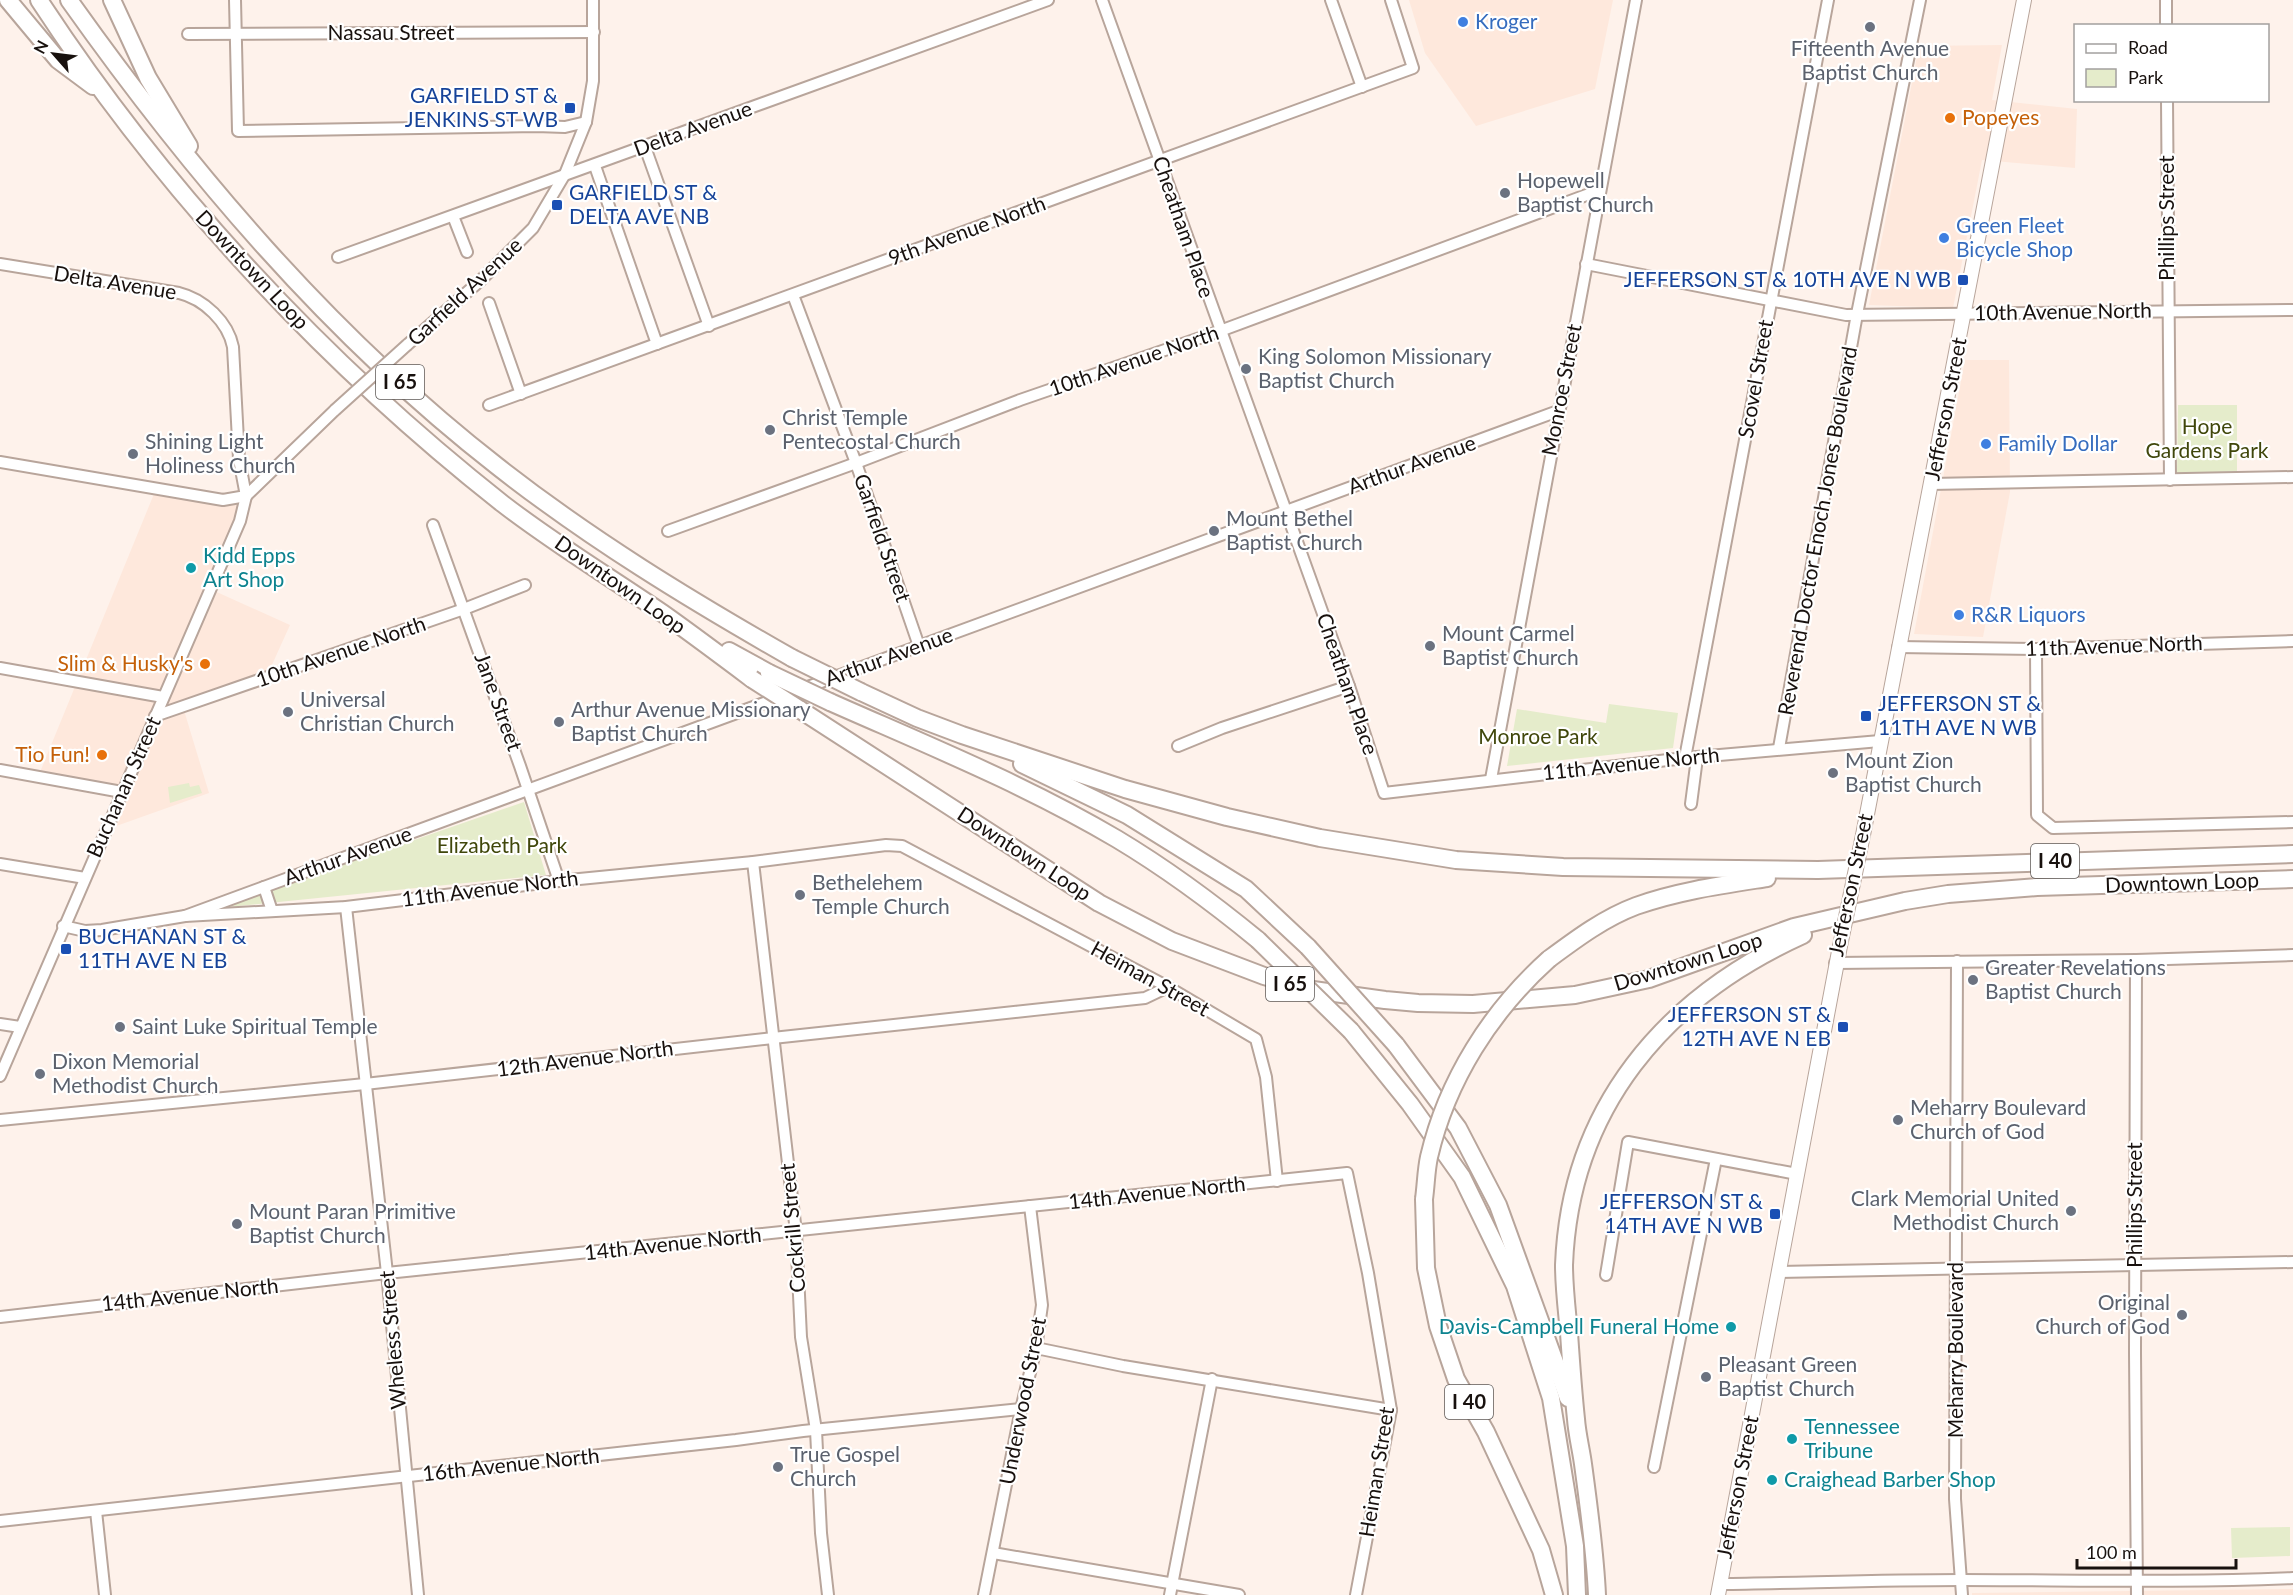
<svg xmlns="http://www.w3.org/2000/svg" width="2293" height="1595" font-family="Lato,sans-serif">
<style>
.built{fill:#fee8dc}
.green{fill:#e5eccb}
.lines{fill:none;stroke-linecap:round;stroke-linejoin:round}
.minor-casing{stroke:#b8a59b;stroke-width:14}
.major-casing{stroke:#b8a59b;stroke-width:16}
.highway-casing{stroke:#b8a59b;stroke-width:20}
.minor{stroke:#fff;stroke-width:10}
.major{stroke:#fff;stroke-width:14}
.highway{stroke:#fff;stroke-width:16}
.minor-bridge-casing{stroke:#b8a59b;stroke-width:14;stroke-linecap:butt}
.major-bridge-casing{stroke:#b8a59b;stroke-width:16;stroke-linecap:butt}
.highway-bridge-casing{stroke:#b8a59b;stroke-width:20;stroke-linecap:butt}
.minor-bridge{stroke:#fff;stroke-width:10}
.major-bridge{stroke:#fff;stroke-width:14}
.highway-bridge{stroke:#fff;stroke-width:16}
.shop-dot{fill:#3f7fe0;stroke:#fff;stroke-width:2}
.worship-dot{fill:#6b7280;stroke:#fff;stroke-width:2}
.transit-dot{fill:#1a4fb4;stroke:#fff;stroke-width:2}
.food-dot{fill:#e8710a;stroke:#fff;stroke-width:2}
.culture-dot{fill:#0f9aa8;stroke:#fff;stroke-width:2}
.labels{text-anchor:middle;stroke-width:4.5;stroke-linejoin:round;paint-order:stroke}
.shield{fill:#fff;stroke:#5d5856;stroke-width:1.5}
.shield-label{font-size:20px;font-weight:bold;fill:#18110e}
.shop-label{font-size:21px;fill:#366cbe;stroke:#fff;text-anchor:start}
.street-label{font-size:21px;fill:#18110e;stroke:#fff}
.worship-label{font-size:21px;fill:#5b616d;stroke:#fff;text-anchor:start}
.transit-label{font-size:21px;fill:#164399;stroke:#fff;text-anchor:end}
.food-label{font-size:21px;fill:#c56008;stroke:#fff;text-anchor:end}
.park-label{font-size:21px;fill:#40470b;stroke:#fff}
.culture-label{font-size:21px;fill:#0d838f;stroke:#fff;text-anchor:start}
</style>
<rect width="100%" height="100%" fill="#fef2eb"/>
<g class="built">
<path d="M1409 0H1613L1595 89 1476 126 1425 53Z"/>
<path d="M2002 45 1992 100 2077 109 2075 168 1982 160 1953 308 1869 305 1919 46Z"/>
<path d="M1965 360H2009L2010 492 1983 637 1914 634Z"/>
<path d="M156 489 223 500 246 496 210 589 290 625 266 678 183 707 209 793 105 830 121 793 38 777Z"/>
<path d="M2293 1589V1595H1972V1593Z"/>
</g>
<g class="green">
<path d="M2178 405H2237V473H2177Z"/>
<path d="M1609 704 1678 713 1673 748 1507 766 1517 709 1606 723Z"/>
<path d="M189 783 190 787 199 785 202 793 170 803 168 787Z"/>
<path d="M524 802 546 875 218 908Z"/>
<path d="M2290 1527V1556L2232 1558 2231 1528Z"/>
</g>
<g class="lines">
<g class="minor-casing">
<g id="minor">
<path d="M235 0 238 131 536 126 565 127 586 122"/>
<path d="M1102 0 1349 686 1384 793 1685 758 1880 741"/>
<path d="M1331 0 1362 87"/>
<path d="M2166 0V26"/>
<path d="M188 34 594 32"/>
<path d="M2167 100 2170 480"/>
<path d="M645 147 709 326"/>
<path d="M595 166 657 344"/>
<path d="M453 216 467 252"/>
<path d="M338 257 1048 0"/>
<path d="M0 264 179 293C204 299 228 322 233 347L239 459 246 496 240 521 0 1076"/>
<path d="M1586 264 1846 315 2293 310"/>
<path d="M793 295 856 463 919 646"/>
<path d="M489 303 521 394"/>
<path d="M407 345 481 280 533 228 565 174 586 122 593 81V0"/>
<path d="M489 405 1413 68 1391 0"/>
<path d="M0 462 223 500 246 496"/>
<path d="M1931 484 2293 477"/>
<path d="M246 496 335 410"/>
<path d="M433 525 520 766 559 881"/>
<path d="M668 531 856 463 1020 400 1220 331 1600 190"/>
<path d="M1898 647 2036 649 2293 641"/>
<path d="M2036 649 2037 815 2053 828 2293 822"/>
<path d="M0 668 163 697"/>
<path d="M155 716 464 609 525 585"/>
<path d="M1178 746 1222 728 1349 686"/>
<path d="M1779 748 1857 314 1920 0"/>
<path d="M1685 758 1828 0"/>
<path d="M0 770 122 792"/>
<path d="M1491 779 1636 0"/>
<path d="M1691 804 1697 758"/>
<path d="M753 862 796 1232 801 1337 816 1430 821 1533 828 1595"/>
<path d="M0 864 85 878"/>
<path d="M264 887 272 911"/>
<path d="M346 907 387 1273 418 1595"/>
<path d="M185 916 1558 411"/>
<path d="M63 926 85 931 102 930 185 916 346 907 559 881 753 862 886 845 902 846 1168 987 1256 1039 1266 1077 1277 1181"/>
<path d="M2136 960 2135 1353 2137 1595"/>
<path d="M1957 961 1955 1499 1962 1595"/>
<path d="M1835 963 2136 960 2293 955"/>
<path d="M0 1024 20 1027"/>
<path d="M0 1120 365 1084 782 1037 1145 998 1168 987"/>
<path d="M1779 1272 2293 1262"/>
<path d="M1606 1275 1628 1142 1797 1174"/>
<path d="M0 1317 387 1273 1347 1173 1368 1273 1391 1410 1356 1595"/>
<path d="M1036 1348 1123 1366 1391 1410"/>
<path d="M1654 1467 1716 1159"/>
<path d="M96 1511 105 1595"/>
<path d="M0 1521 736 1440 803 1431 1021 1409"/>
<path d="M993 1553 1239 1595"/>
<path d="M1720 1584C1800 1583 1881 1580 1961 1580 2072 1580 2182 1583 2293 1578"/>
<path d="M984 1595 1021 1409 1036 1348 1042 1305 1030 1206"/>
<path d="M1170 1595 1212 1379"/>
</g>
</g>
<g class="major-casing">
<g id="major">
<path d="M1863 835 2024 0"/>
<path d="M1718 1595 1840 946"/>
</g>
</g>
<g class="highway-casing">
<g id="highway">
<path d="M8 0 58 60 93 86"/>
<path d="M39 0C164 191 324 363 503 504 556 545 613 579 668 617 696 637 724 658 752 679"/>
<path d="M69 0C191 172 330 336 497 466 590 539 690 600 792 658"/>
<path d="M112 0 148 78 189 146"/>
<path d="M729 651 769 673"/>
<path d="M861 692 917 718 962 735 1125 789 1227 817 1320 838 1456 860 1563 867 1818 870 2293 854"/>
<path d="M830 702C927 745 1026 785 1117 839 1167 869 1213 903 1258 940"/>
<path d="M799 709 1099 903 1172 941 1264 976 1313 990 1385 1000 1418 1003 1473 1004 1575 995 1649 979 1794 927 1905 901 1948 894 2037 887 2293 879"/>
<path d="M1022 764 1127 815 1246 889 1308 947"/>
<path d="M1549 959C1576 939 1604 918 1636 906 1678 891 1722 885 1767 878"/>
<path d="M1351 1031 1410 1104 1462 1177 1515 1286 1551 1398 1575 1546 1577 1595"/>
<path d="M1396 1045 1458 1128 1498 1205 1568 1398"/>
<path d="M1424 1199 1426 1268 1438 1326 1456 1379 1486 1432 1541 1550 1554 1595"/>
<path d="M1597 1595C1595 1551 1589 1508 1583 1464 1581 1449 1577 1434 1576 1419 1573 1391 1571 1362 1569 1333 1567 1311 1564 1288 1564 1265 1570 1108 1664 998 1803 935"/>
</g>
</g>
<use href="#minor" class="minor"/>
<use href="#major" class="major"/>
<use href="#highway" class="highway"/>
<g class="minor-bridge-casing">
<path id="minor-bridge" d="M335 410 407 345"/>
</g>
<g class="major-bridge-casing">
<path id="major-bridge" d="M1840 946 1863 835"/>
</g>
<g class="highway-bridge-casing">
<g id="highway-bridge">
<path d="M792 658 861 692"/>
<path d="M769 673 830 702"/>
<path d="M752 679 799 709"/>
<path d="M1258 940 1351 1031"/>
<path d="M1308 947 1396 1045"/>
<path d="M1424 1199C1426 1185 1426 1171 1429 1157 1447 1080 1491 1011 1549 959"/>
</g>
</g>
<use href="#minor-bridge" class="minor-bridge"/>
<use href="#major-bridge" class="major-bridge"/>
<use href="#highway-bridge" class="highway-bridge"/>
</g>
<g class="shop-dot">
<circle cx="1463" cy="22" r="6"/>
<circle cx="1944" cy="238" r="6"/>
<circle cx="1986" cy="444" r="6"/>
<circle cx="1959" cy="615" r="6"/>
</g>
<g class="worship-dot">
<circle cx="1870" cy="27" r="6"/>
<circle cx="1505" cy="193" r="6"/>
<circle cx="1246" cy="369" r="6"/>
<circle cx="770" cy="430" r="6"/>
<circle cx="133" cy="454" r="6"/>
<circle cx="1214" cy="531" r="6"/>
<circle cx="1430" cy="646" r="6"/>
<circle cx="288" cy="712" r="6"/>
<circle cx="559" cy="722" r="6"/>
<circle cx="1833" cy="773" r="6"/>
<circle cx="800" cy="895" r="6"/>
<circle cx="1973" cy="980" r="6"/>
<circle cx="120" cy="1027" r="6"/>
<circle cx="40" cy="1074" r="6"/>
<circle cx="1898" cy="1120" r="6"/>
<circle cx="2071" cy="1211" r="6"/>
<circle cx="237" cy="1224" r="6"/>
<circle cx="2182" cy="1315" r="6"/>
<circle cx="1706" cy="1377" r="6"/>
<circle cx="778" cy="1467" r="6"/>
</g>
<g class="transit-dot">
<rect x="564" y="102" width="12" height="12" rx="3"/>
<rect x="551" y="199" width="12" height="12" rx="3"/>
<rect x="1957" y="274" width="12" height="12" rx="3"/>
<rect x="1860" y="710" width="12" height="12" rx="3"/>
<rect x="60" y="943" width="12" height="12" rx="3"/>
<rect x="1837" y="1021" width="12" height="12" rx="3"/>
<rect x="1769" y="1208" width="12" height="12" rx="3"/>
</g>
<g class="food-dot">
<circle cx="1950" cy="118" r="6"/>
<circle cx="205" cy="664" r="6"/>
<circle cx="102" cy="755" r="6"/>
</g>
<g class="culture-dot">
<circle cx="191" cy="568" r="6"/>
<circle cx="1731" cy="1327" r="6"/>
<circle cx="1792" cy="1439" r="6"/>
<circle cx="1772" cy="1480" r="6"/>
</g>
<g class="labels">
<g class="shield">
<rect x="376" y="365" width="48" height="34" rx="4.5"/>
<rect x="2031" y="844" width="48" height="34" rx="4.5"/>
<rect x="1266" y="967" width="48" height="34" rx="4.5"/>
<rect x="1445" y="1385" width="48" height="34" rx="4.5"/>
</g>
<g class="shield-label">
<text x="400" y="389">I 65</text>
<text x="2055" y="868">I 40</text>
<text x="1290" y="991">I 65</text>
<text x="1469" y="1409">I 40</text>
</g>
<g class="shop-label">
<text x="1475" y="29">Kroger</text>
<text x="1956" y="233">Green Fleet<tspan x="1956" dy="24">Bicycle Shop</tspan></text>
<text x="1998" y="451">Family Dollar</text>
<text x="1971" y="622">R&amp;R Liquors</text>
</g>
<g class="street-label">
<text x="391" y="40">Nassau Street</text>
<text transform="translate(693 129) rotate(-20)" y="7">Delta Avenue</text>
<text transform="translate(2167 218) rotate(-90)" y="7">Phillips Street</text>
<text transform="translate(1183 227) rotate(71)" y="7">Cheatham Place</text>
<text transform="translate(967 231) rotate(-20)" y="7">9th Avenue North</text>
<text transform="translate(252 270) rotate(47)" y="7">Downtown Loop</text>
<text transform="translate(115 283) rotate(9)" y="7">Delta Avenue</text>
<text transform="translate(465 292) rotate(-43)" y="7">Garfield Avenue</text>
<text transform="translate(2063 312) rotate(-1)" y="7">10th Avenue North</text>
<text transform="translate(1134 361) rotate(-19)" y="7">10th Avenue North</text>
<text transform="translate(1756 379) rotate(-80)" y="7">Scovel Street</text>
<text transform="translate(1562 390) rotate(-79)" y="7">Monroe Street</text>
<text transform="translate(1946 409) rotate(-79)" y="7">Jefferson Street</text>
<text transform="translate(1412 465) rotate(-20)" y="7">Arthur Avenue</text>
<text transform="translate(1818 531) rotate(-80)" y="7">Reverend Doctor Enoch Jones Boulevard</text>
<text transform="translate(882 538) rotate(71)" y="7">Garfield Street</text>
<text transform="translate(620 585) rotate(35)" y="7">Downtown Loop</text>
<text transform="translate(2114 646) rotate(-2)" y="7">11th Avenue North</text>
<text transform="translate(341 652) rotate(-19)" y="7">10th Avenue North</text>
<text transform="translate(889 657) rotate(-20)" y="7">Arthur Avenue</text>
<text transform="translate(1347 684) rotate(71)" y="7">Cheatham Place</text>
<text transform="translate(498 702) rotate(70)" y="7">Jane Street</text>
<text transform="translate(1631 764) rotate(-6)" y="7">11th Avenue North</text>
<text transform="translate(124 787) rotate(-66)" y="7">Buchanan Street</text>
<text transform="translate(1024 854) rotate(33)" y="7">Downtown Loop</text>
<text transform="translate(348 856) rotate(-20)" y="7">Arthur Avenue</text>
<text transform="translate(2182 883) rotate(-2)" y="7">Downtown Loop</text>
<text transform="translate(1851 885) rotate(-78)" y="7">Jefferson Street</text>
<text transform="translate(490 889) rotate(-7)" y="7">11th Avenue North</text>
<text transform="translate(1688 962) rotate(-17)" y="7">Downtown Loop</text>
<text transform="translate(1150 979) rotate(29)" y="7">Heiman Street</text>
<text transform="translate(585 1059) rotate(-7)" y="7">12th Avenue North</text>
<text transform="translate(1157 1193) rotate(-6)" y="7">14th Avenue North</text>
<text transform="translate(2135 1205) rotate(-90)" y="7">Phillips Street</text>
<text transform="translate(793 1228) rotate(-95)" y="7">Cockrill Street</text>
<text transform="translate(673 1244) rotate(-6)" y="7">14th Avenue North</text>
<text transform="translate(190 1295) rotate(-6)" y="7">14th Avenue North</text>
<text transform="translate(393 1340) rotate(-95)" y="7">Wheless Street</text>
<text transform="translate(1956 1350) rotate(-90)" y="7">Meharry Boulevard</text>
<text transform="translate(1023 1401) rotate(-79)" y="7">Underwood Street</text>
<text transform="translate(511 1465) rotate(-6)" y="7">16th Avenue North</text>
<text transform="translate(1377 1472) rotate(-81)" y="7">Heiman Street</text>
<text transform="translate(1738 1487) rotate(-79)" y="7">Jefferson Street</text>
</g>
<g class="worship-label">
<text x="1870" y="56" text-anchor="middle">Fifteenth Avenue<tspan x="1870" dy="24">Baptist Church</tspan></text>
<text x="1517" y="188">Hopewell<tspan x="1517" dy="24">Baptist Church</tspan></text>
<text x="1258" y="364">King Solomon Missionary<tspan x="1258" dy="24">Baptist Church</tspan></text>
<text x="782" y="425">Christ Temple<tspan x="782" dy="24">Pentecostal Church</tspan></text>
<text x="145" y="449">Shining Light<tspan x="145" dy="24">Holiness Church</tspan></text>
<text x="1226" y="526">Mount Bethel<tspan x="1226" dy="24">Baptist Church</tspan></text>
<text x="1442" y="641">Mount Carmel<tspan x="1442" dy="24">Baptist Church</tspan></text>
<text x="300" y="707">Universal<tspan x="300" dy="24">Christian Church</tspan></text>
<text x="571" y="717">Arthur Avenue Missionary<tspan x="571" dy="24">Baptist Church</tspan></text>
<text x="1845" y="768">Mount Zion<tspan x="1845" dy="24">Baptist Church</tspan></text>
<text x="812" y="890">Bethelehem<tspan x="812" dy="24">Temple Church</tspan></text>
<text x="1985" y="975">Greater Revelations<tspan x="1985" dy="24">Baptist Church</tspan></text>
<text x="132" y="1034">Saint Luke Spiritual Temple</text>
<text x="52" y="1069">Dixon Memorial<tspan x="52" dy="24">Methodist Church</tspan></text>
<text x="1910" y="1115">Meharry Boulevard<tspan x="1910" dy="24">Church of God</tspan></text>
<text x="2059" y="1206" text-anchor="end">Clark Memorial United<tspan x="2059" dy="24">Methodist Church</tspan></text>
<text x="249" y="1219">Mount Paran Primitive<tspan x="249" dy="24">Baptist Church</tspan></text>
<text x="2170" y="1310" text-anchor="end">Original<tspan x="2170" dy="24">Church of God</tspan></text>
<text x="1718" y="1372">Pleasant Green<tspan x="1718" dy="24">Baptist Church</tspan></text>
<text x="790" y="1462">True Gospel<tspan x="790" dy="24">Church</tspan></text>
</g>
<g class="transit-label">
<text x="558" y="103">GARFIELD ST &amp;<tspan x="558" dy="24">JENKINS ST WB</tspan></text>
<text x="569" y="200" text-anchor="start">GARFIELD ST &amp;<tspan x="569" dy="24">DELTA AVE NB</tspan></text>
<text x="1951" y="287">JEFFERSON ST &amp; 10TH AVE N WB</text>
<text x="1878" y="711" text-anchor="start">JEFFERSON ST &amp;<tspan x="1878" dy="24">11TH AVE N WB</tspan></text>
<text x="78" y="944" text-anchor="start">BUCHANAN ST &amp;<tspan x="78" dy="24">11TH AVE N EB</tspan></text>
<text x="1831" y="1022">JEFFERSON ST &amp;<tspan x="1831" dy="24">12TH AVE N EB</tspan></text>
<text x="1763" y="1209">JEFFERSON ST &amp;<tspan x="1763" dy="24">14TH AVE N WB</tspan></text>
</g>
<g class="food-label">
<text x="1962" y="125" text-anchor="start">Popeyes</text>
<text x="193" y="671">Slim &amp; Husky's</text>
<text x="90" y="762">Tio Fun!</text>
</g>
<g class="park-label">
<text x="2207" y="434">Hope<tspan x="2207" dy="24">Gardens Park</tspan></text>
<text x="1538" y="744">Monroe Park</text>
<text x="502" y="853">Elizabeth Park</text>
</g>
<g class="culture-label">
<text x="203" y="563">Kidd Epps<tspan x="203" dy="24">Art Shop</tspan></text>
<text x="1719" y="1334" text-anchor="end">Davis-Campbell Funeral Home</text>
<text x="1804" y="1434">Tennessee<tspan x="1804" dy="24">Tribune</tspan></text>
<text x="1784" y="1487">Craighead Barber Shop</text>
</g>
</g>
<rect x="2074" y="24" width="195" height="78" fill="#ffffff" stroke="#a3a09f" stroke-width="1.5"/>
<rect x="2086" y="44" width="30" height="9" fill="#ffffff" stroke="#a3a09f" stroke-width="1.5"/>
<text x="2128" y="54" font-size="18" fill="#18110e">Road</text>
<rect x="2086" y="69" width="30" height="18" fill="#e5eccb" stroke="#a3a09f" stroke-width="1.5"/>
<text x="2128" y="84" font-size="18" fill="#18110e">Park</text>
<g transform="translate(54 54) rotate(298)" stroke="#ffffff" stroke-width="4.5" paint-order="stroke">
<path d="M0-4.5L10 22L0 15L-10 22Z" fill="#18110e"/>
<text y="-9" font-size="16" font-weight="bold" text-anchor="middle" fill="#18110e">N</text>
</g>
<path d="M2077 1559v9h159v-9" fill="none" stroke="#18110e" stroke-width="3"/>
<text x="2086" y="1559" font-size="18" fill="#18110e" stroke="#ffffff" stroke-width="4.5" paint-order="stroke">100 m</text>
</svg>
